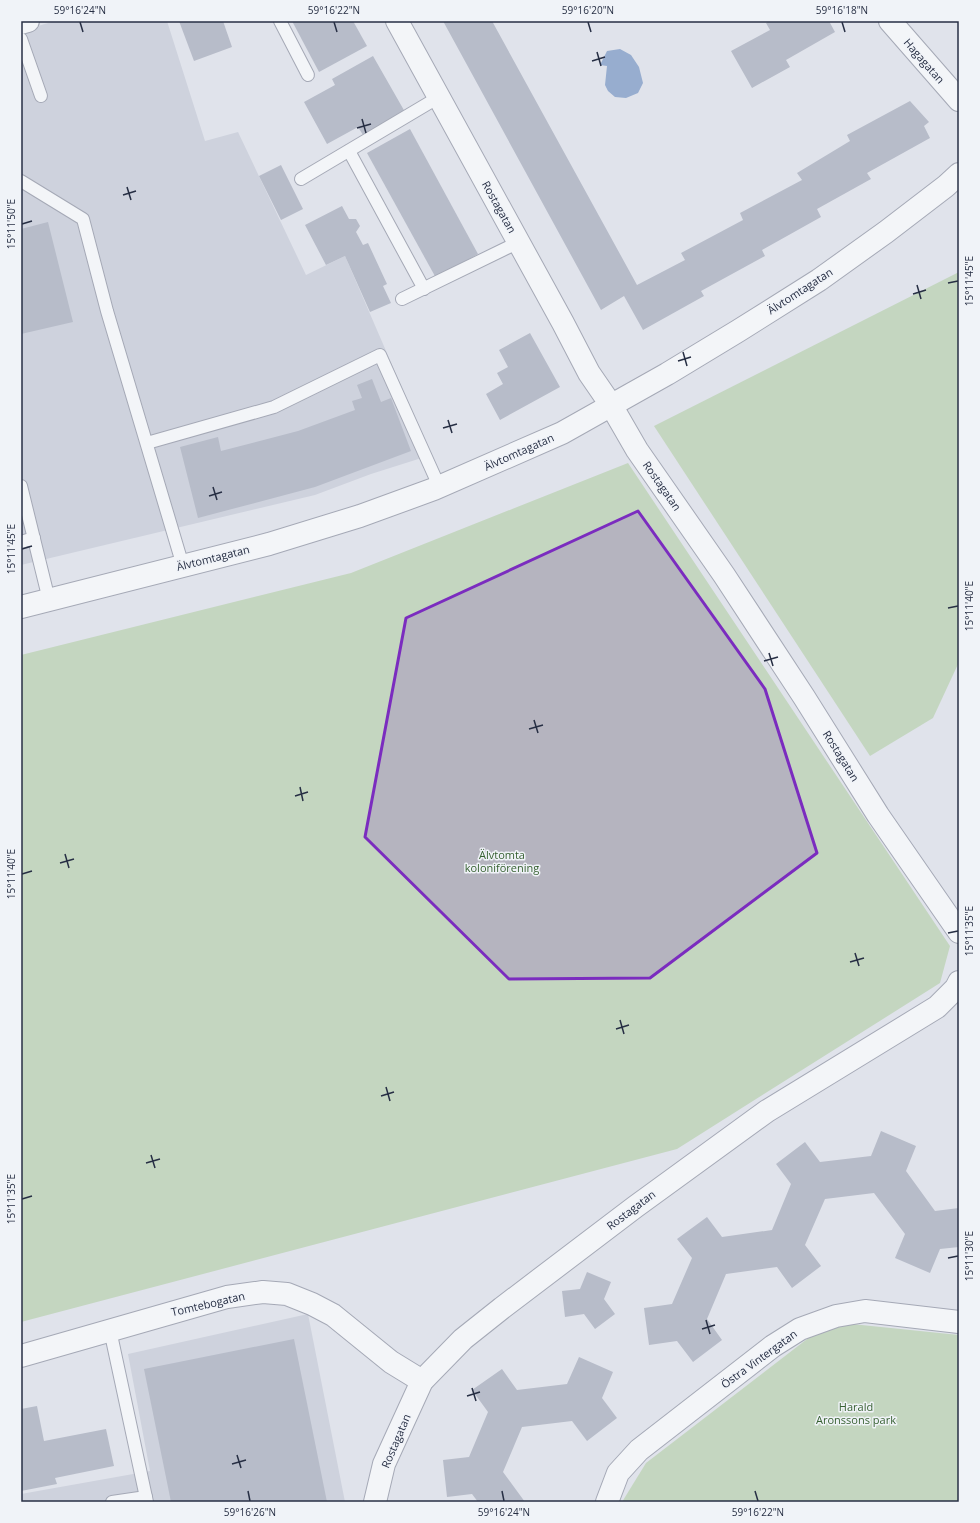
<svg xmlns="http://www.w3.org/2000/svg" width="980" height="1523" font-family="'Open Sans',sans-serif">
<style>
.built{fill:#ced2dd}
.green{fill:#c4d6c0}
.water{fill:#97adcf}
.building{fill:#b7bcc9}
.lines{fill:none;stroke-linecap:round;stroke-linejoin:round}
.service-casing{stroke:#a5a9b6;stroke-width:14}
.minor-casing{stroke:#a5a9b6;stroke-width:24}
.tertiary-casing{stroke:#a5a9b6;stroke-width:24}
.service{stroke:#f3f5f8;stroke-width:12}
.minor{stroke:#f3f5f8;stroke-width:22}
.tertiary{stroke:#f3f5f8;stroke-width:22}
.marked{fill:#7b2cbf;fill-opacity:0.2;stroke:#7b2cbf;stroke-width:3;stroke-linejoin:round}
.ticks{fill:none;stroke:#272f44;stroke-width:1.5}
.labels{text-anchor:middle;stroke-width:3;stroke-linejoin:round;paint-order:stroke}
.street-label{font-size:11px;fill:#272f44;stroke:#f0f3f8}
.park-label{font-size:11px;fill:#376132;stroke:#f0f3f8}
.neatline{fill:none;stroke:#272f44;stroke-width:1.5}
.ticks-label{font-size:10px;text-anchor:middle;fill:#272f44}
</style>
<rect width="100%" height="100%" fill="#e0e3eb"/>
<g class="built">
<path d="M55 21H167L205 141 238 132 306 275 345 256 431 455 371 474 315 495 21 565V31Z"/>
<path d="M308 1314 345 1502H21V1494L150 1471 128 1354Z"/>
</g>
<g class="green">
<path d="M959 272V662L933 718 870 756 654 426Z"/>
<path d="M628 463 950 946 940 983 677 1149 21 1322V655L351 573Z"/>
<path d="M842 1323 959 1335V1502H622L646 1463 811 1336Z"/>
</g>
<path class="water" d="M620 49 631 55 639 67 643 83 638 93 626 98 615 97 608 91 605 85 607 66 600 65 607 51Z"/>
<g class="building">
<path d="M179 21H223L232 47 194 61Z"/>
<path d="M292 21H353L367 46 319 72Z"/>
<path d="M443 21H492L637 285 685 260 681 253 743 220 740 213 802 180 797 173 850 141 847 135 910 101 929 122 924 126 930 138 867 173 871 179 817 209 821 217 762 250 765 256 701 291 704 296 643 330 624 296 601 310Z"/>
<path d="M770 21H829L835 32 786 60 790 67 752 88 731 51 770 30 766 23Z"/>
<path d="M373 56 405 112 363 135 358 127 327 144 304 102 335 85 332 79Z"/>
<path d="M410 129 478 254 436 278 367 153Z"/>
<path d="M281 165 303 209 281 220 259 176Z"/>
<path d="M342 206 349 219H356L360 226 356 232 363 245 368 243 387 284 383 286 391 303 370 312 345 256 326 265 305 225Z"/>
<path d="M48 222 73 322 21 334V229Z"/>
<path d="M530 333 560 387 500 420 486 394 503 384 497 373 508 367 499 350Z"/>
<path d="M372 379 381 402 391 398 411 451 315 487 198 518 180 447 218 437 221 451 298 431 355 410 352 401 362 398 357 385Z"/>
<path d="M881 1131 916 1146 906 1171 935 1211 959 1208V1247L940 1249 930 1273 895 1258 905 1234 874 1193 825 1199 805 1245 821 1266 792 1288 777 1267 726 1274 707 1319 722 1340 693 1362 677 1341 649 1345 644 1308 672 1304 692 1258 677 1239 707 1217 722 1237 772 1230 791 1184 776 1164 805 1142 820 1162 871 1156Z"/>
<path d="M587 1272 611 1282 604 1299 615 1314 595 1329 584 1314 565 1317 562 1291 580 1289Z"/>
<path d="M294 1339 327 1502H171L144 1369Z"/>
<path d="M579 1357 613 1372 602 1398 617 1418 587 1441 572 1421 522 1427 503 1472 525 1502H478L472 1494 447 1497 443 1460 469 1457 488 1412 472 1390 502 1369 517 1390 567 1384Z"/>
<path d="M37 1406 44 1441 106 1429 114 1466 55 1478 57 1484 21 1491V1409Z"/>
</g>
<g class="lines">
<g class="service-casing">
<g id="service">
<path d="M280 21 308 75"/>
<path d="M21 39 41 96"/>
<path d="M349 151 424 289"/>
<path d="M301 179 439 97"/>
<path d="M21 181 83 219 107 311 183 566"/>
<path d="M402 299 519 242"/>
<path d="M147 443 274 407 380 355 439 486"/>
<path d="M21 486 49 600"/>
<path d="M21 542 34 538"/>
<path d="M110 1330 147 1502"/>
<path d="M112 1502 146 1497"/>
</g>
</g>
<g class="minor-casing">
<g id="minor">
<path d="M397 21 563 323 589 373 611 405 637 450 724 575 804 697 878 815 959 932"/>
<path d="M21 23 28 21"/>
<path d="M21 607 269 544 360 516 434 489 562 433 667 374 738 331 819 280 886 232 946 186 959 174"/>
<path d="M21 1356 227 1297 263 1292 287 1294 312 1304 333 1315 391 1362 422 1381"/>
<path d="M375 1502 384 1464 422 1381 463 1339 502 1308 635 1207 767 1111 937 1007 956 988 959 982"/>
<path d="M607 1502 618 1473 639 1450 773 1346 800 1329 836 1316 865 1311 959 1322"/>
</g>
</g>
<g class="tertiary-casing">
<path id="tertiary" d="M890 21 959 100"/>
</g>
<use href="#service" class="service"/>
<use href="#minor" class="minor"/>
<use href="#tertiary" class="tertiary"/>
</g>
<path class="marked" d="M638 511 765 689 817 853 650 978 509 979 365 837 406 618Z"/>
<path class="ticks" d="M80 22 83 32M334 22 337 32M588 22 591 32M842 22 845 32M597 52 601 66M592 61 605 57M362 119 366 133M357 128 371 124M127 187 131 200M123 195 136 191M22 224 32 221M948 283 958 281M917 285 921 299M913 294 926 290M683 352 687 366M678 361 691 357M448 420 452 433M443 428 457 424M213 487 217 500M209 496 222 492M22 549 32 546M948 608 958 606M769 653 773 666M764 661 778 657M534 720 538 733M529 729 543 725M300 787 303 801M295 796 308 792M65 854 69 868M60 863 74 859M22 874 32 871M948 933 958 931M855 953 859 966M850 962 864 958M620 1020 624 1034M616 1029 629 1025M386 1087 390 1101M381 1096 394 1092M151 1155 155 1168M146 1163 160 1159M22 1199 32 1196M948 1258 958 1256M706 1320 710 1334M702 1329 715 1325M472 1388 476 1401M467 1396 480 1392M237 1455 241 1468M232 1464 246 1460M248 1491 250 1501M502 1491 504 1501M755 1491 758 1501"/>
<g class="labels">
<g class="street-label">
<text transform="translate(924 61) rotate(49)" y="4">Hagagatan</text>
<text transform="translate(499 207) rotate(61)" y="4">Rostagatan</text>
<text transform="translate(800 291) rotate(-33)" y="4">Älvtomtagatan</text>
<text transform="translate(519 452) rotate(-24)" y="4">Älvtomtagatan</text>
<text transform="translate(662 486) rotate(55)" y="4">Rostagatan</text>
<text transform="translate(213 558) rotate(-14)" y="4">Älvtomtagatan</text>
<text transform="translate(841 756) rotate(58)" y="4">Rostagatan</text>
<text transform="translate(631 1210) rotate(-37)" y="4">Rostagatan</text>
<text transform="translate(208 1304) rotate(-13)" y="4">Tomtebogatan</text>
<text transform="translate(759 1359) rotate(-36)" y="4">Östra Vintergatan</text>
<text transform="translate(396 1441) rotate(-67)" y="4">Rostagatan</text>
</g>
<g class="park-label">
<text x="502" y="859">Älvtomta<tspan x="502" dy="13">koloniförening</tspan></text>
<text x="856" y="1411">Harald<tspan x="856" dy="13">Aronssons park</tspan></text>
</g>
</g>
<rect width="980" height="1523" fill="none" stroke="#f0f3f8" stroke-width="44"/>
<rect x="22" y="22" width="936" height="1479" class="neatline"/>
<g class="ticks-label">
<text x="80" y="14">59°16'24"N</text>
<text x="334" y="14">59°16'22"N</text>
<text x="588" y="14">59°16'20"N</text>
<text x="842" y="14">59°16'18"N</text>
<text transform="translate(11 224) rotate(-90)" y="4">15°11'50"E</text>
<text transform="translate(969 281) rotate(-90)" y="4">15°11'45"E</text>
<text transform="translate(11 549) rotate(-90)" y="4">15°11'45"E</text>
<text transform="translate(969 606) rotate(-90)" y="4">15°11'40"E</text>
<text transform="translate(11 874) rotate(-90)" y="4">15°11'40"E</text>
<text transform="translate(969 931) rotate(-90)" y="4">15°11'35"E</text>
<text transform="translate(11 1199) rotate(-90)" y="4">15°11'35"E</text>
<text transform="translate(969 1256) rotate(-90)" y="4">15°11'30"E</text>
<text x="250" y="1516">59°16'26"N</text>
<text x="504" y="1516">59°16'24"N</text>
<text x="758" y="1516">59°16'22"N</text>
</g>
</svg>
